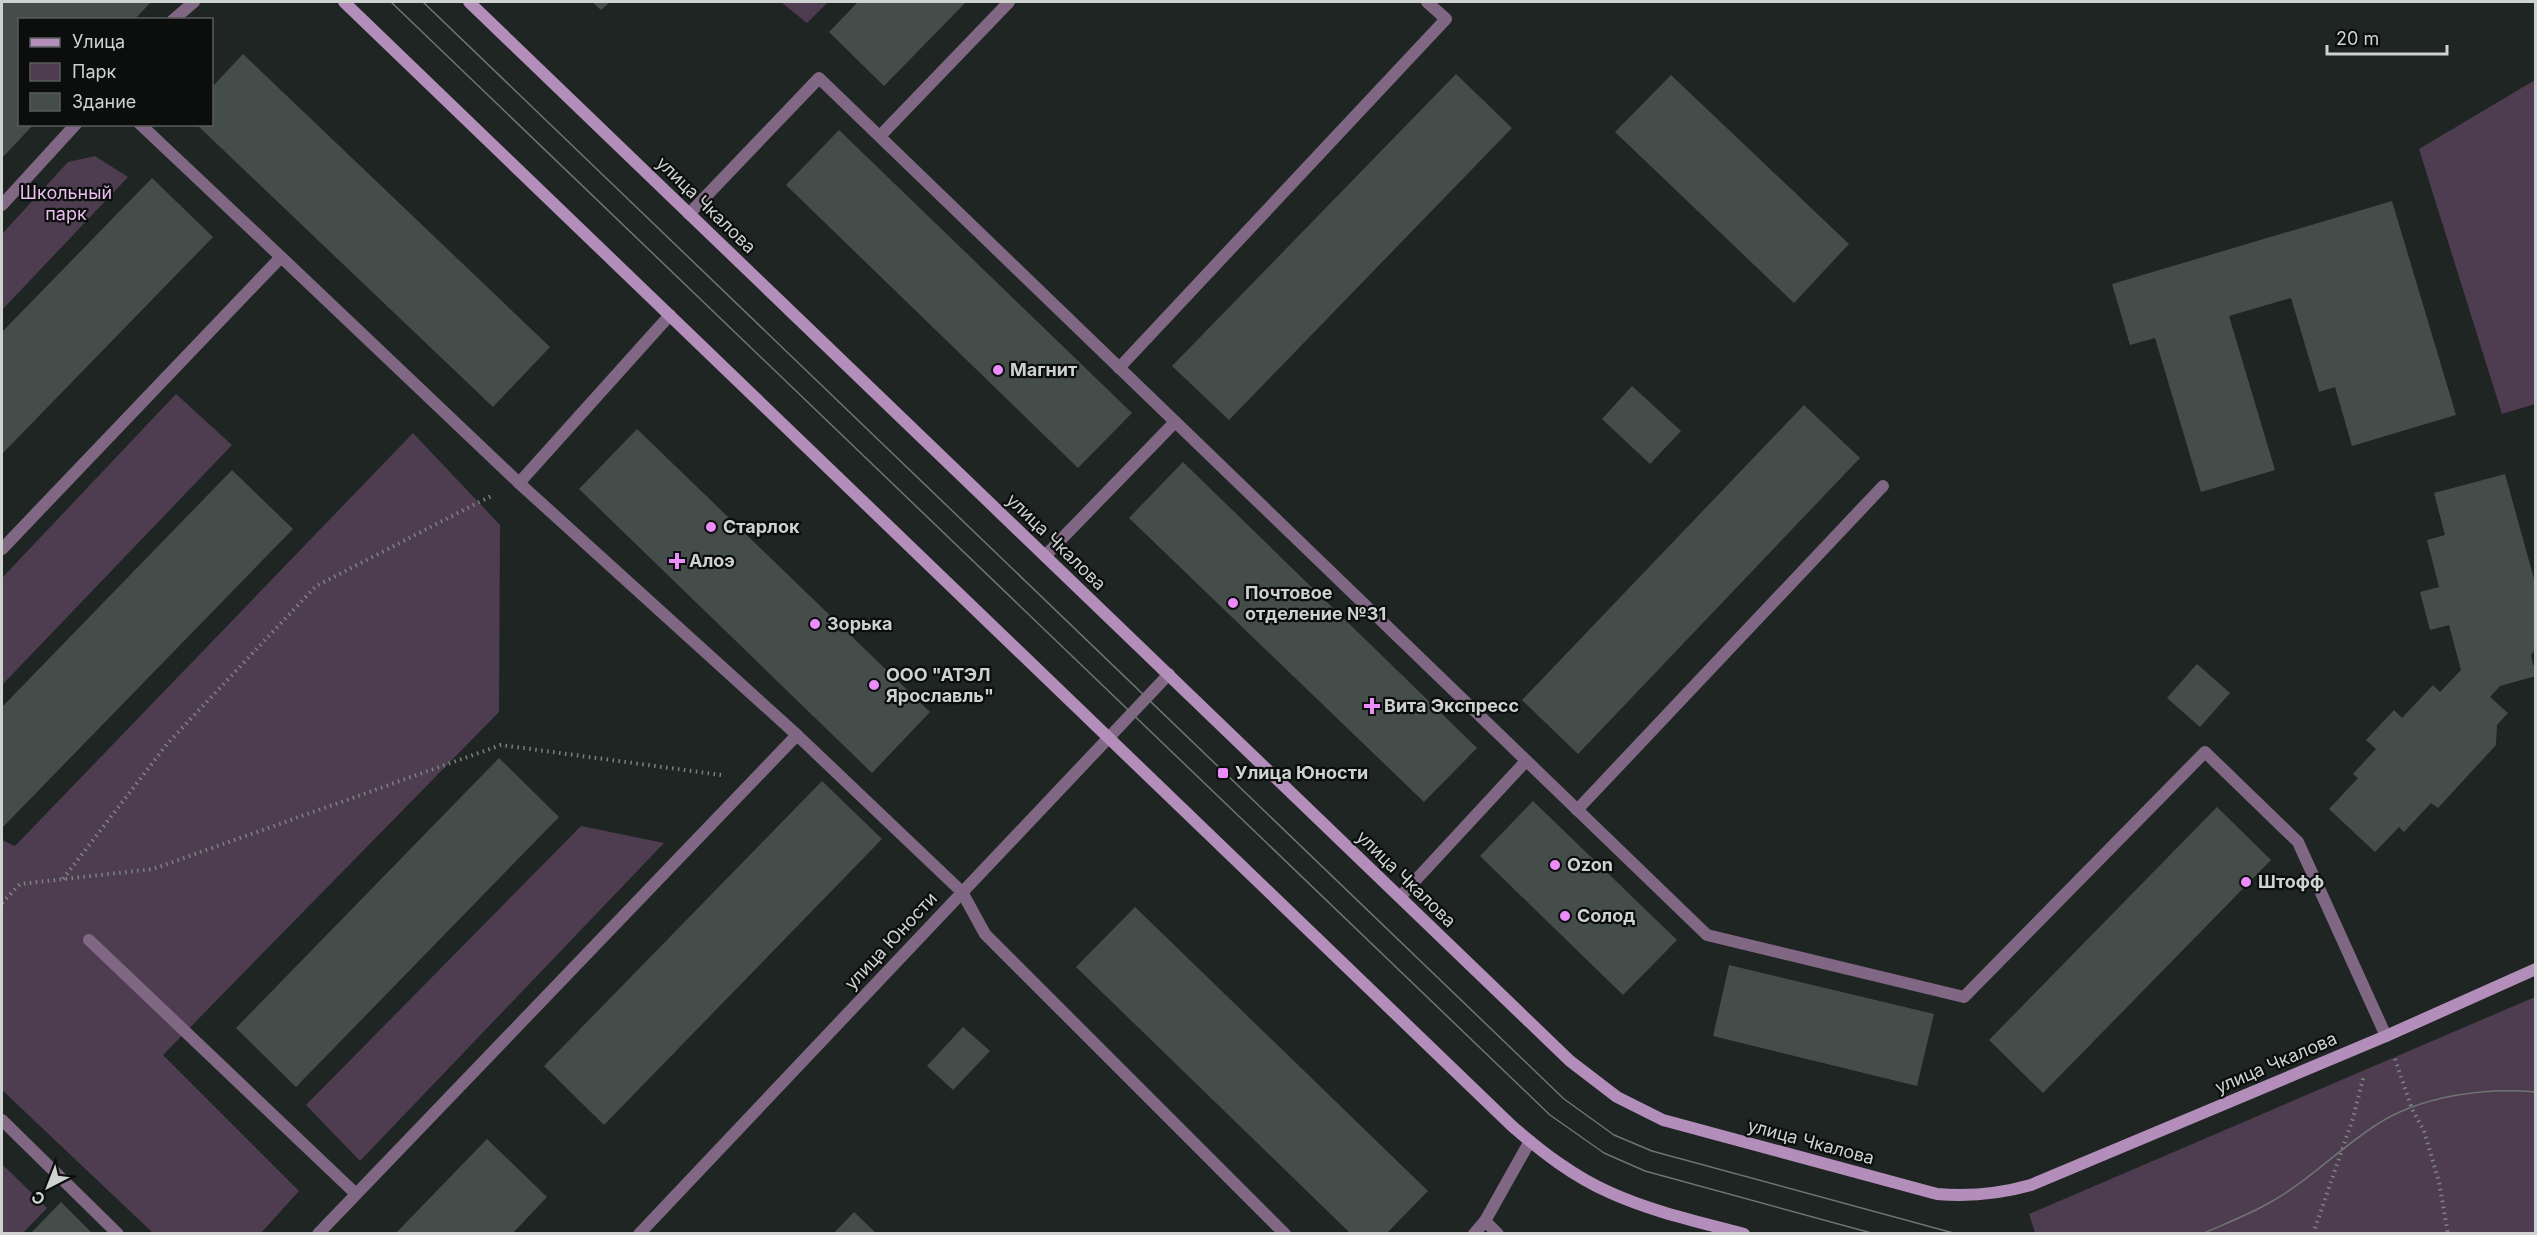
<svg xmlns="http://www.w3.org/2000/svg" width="2537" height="1235" font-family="Inter,sans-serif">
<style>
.green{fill:#4e3c51}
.building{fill:#454d4b}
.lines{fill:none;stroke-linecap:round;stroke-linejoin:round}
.path{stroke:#7d8381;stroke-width:4;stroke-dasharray:1.5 4.5;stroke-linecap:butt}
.lane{stroke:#806783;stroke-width:12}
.street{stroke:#806783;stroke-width:12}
.secondary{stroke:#b48eba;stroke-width:12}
.tram{stroke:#6f7573;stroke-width:1.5}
.poi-dot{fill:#ec8cfa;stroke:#0b0e0d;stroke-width:2}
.labels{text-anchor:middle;stroke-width:4.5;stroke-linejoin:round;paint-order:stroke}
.park-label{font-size:18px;fill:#eabeef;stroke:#0b0e0d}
.street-label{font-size:18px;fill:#ced2d1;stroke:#0b0e0d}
.poi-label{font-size:18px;font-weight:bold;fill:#ced2d1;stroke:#0b0e0d;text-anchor:start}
</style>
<rect width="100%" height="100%" fill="#1e2523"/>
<g class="green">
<path d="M781 2H828L807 23Z"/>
<path d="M2535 80V404L2502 414 2419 149Z"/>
<path d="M95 156 128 177 2 310V234L68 162Z"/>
<path d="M176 394 232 445 2 685V578Z"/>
<path d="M413 433 500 525 499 712 163 1055 299 1191 261 1233H153L2 1090V840L15 846Z"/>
<path d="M581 826 664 843 360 1161 306 1105Z"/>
<path d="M2535 997V1233H2035L2029 1214Z"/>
<path d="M2 1164 47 1208 23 1233H2Z"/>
</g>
<g class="building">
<path d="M2 2H151L134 20H20V124H34L2 158Z"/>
<path d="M592 2H610L601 10Z"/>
<path d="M858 2H966L884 86 829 32Z"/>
<path d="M243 54 550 347 493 407 196 124H212V87Z"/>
<path d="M1456 74 1512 128 1229 420 1172 366Z"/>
<path d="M1671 75 1849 244 1794 303 1615 132Z"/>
<path d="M839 130 1132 413 1078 468 786 185Z"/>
<path d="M152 178 213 237 2 454V332Z"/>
<path d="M2392 201 2456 415 2352 446 2335 387 2319 392 2291 298 2229 316 2275 470 2201 492 2155 338 2130 345 2112 284Z"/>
<path d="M1632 386 1681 431 1650 464 1602 419Z"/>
<path d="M1804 405 1860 458 1578 754 1522 700Z"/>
<path d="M637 429 930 712 872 773 579 489Z"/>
<path d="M1183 462 1477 748 1424 802 1129 518Z"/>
<path d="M232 470 293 529 2 828V707Z"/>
<path d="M2505 474 2536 586V648L2531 655 2533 665H2536V676L2500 686 2490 697 2508 713 2497 725 2496 745 2438 808 2431 803 2404 832 2399 827 2375 852 2329 809 2358 778 2353 774 2376 749 2366 740 2394 710 2402 718 2433 685 2440 692 2461 670 2449 625 2430 630 2420 592 2439 587 2427 540 2445 535 2434 493Z"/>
<path d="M2197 664 2230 693 2200 727 2167 698Z"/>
<path d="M499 758 559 817 296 1087 236 1028Z"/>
<path d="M822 781 882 839 604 1125 544 1066Z"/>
<path d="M1533 801 1677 940 1623 995 1480 856Z"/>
<path d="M2217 807 2271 860 2043 1093 1989 1040Z"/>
<path d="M1135 907 1428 1191 1386 1234H1351L1076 967Z"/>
<path d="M1729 965 1934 1014 1917 1086 1713 1036Z"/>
<path d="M963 1027 990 1051 953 1090 927 1066Z"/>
<path d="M487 1139 547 1197 512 1234H395Z"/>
<path d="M61 1202 93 1234H30Z"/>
<path d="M854 1212 877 1234H833Z"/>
</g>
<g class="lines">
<g class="path">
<path d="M63 879 167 744 316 586 493 495"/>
<path d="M2 903 20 884 153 869 501 745 721 775"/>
<path d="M2395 1059 2412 1109 2424 1131 2439 1182 2448 1234"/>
<path d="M2313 1234 2353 1118 2364 1075"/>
</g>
<g class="lane">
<path d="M173 20 194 2"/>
<path d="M880 136 1009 2"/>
<path d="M2 205 76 124"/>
<path d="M689 214 819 78 1707 935 1964 997 2205 752 2298 842 2386 1036"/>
<path d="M281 257 519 483 670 315"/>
<path d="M1119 368 1446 19 1427 2"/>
<path d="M519 483 797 735 962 892 985 934 1285 1234"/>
<path d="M2 549 281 257 140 124"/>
<path d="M1045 556 1175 422"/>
<path d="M1577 810 1883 486"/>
<path d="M1400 897 1526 761"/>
<path d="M89 940 356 1194"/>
<path d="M2 1120 118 1234"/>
<path d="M318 1234 797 735"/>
<path d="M1474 1234 1485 1221"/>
<path d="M1498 1234 1485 1221 1530 1141"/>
</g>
<path class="street" d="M639 1234 1169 674"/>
<g class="secondary">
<path d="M344 2 1512 1126C1542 1152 1574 1177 1611 1193 1653 1212 1700 1222 1744 1234"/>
<path d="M469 2 1570 1061 1617 1097 1663 1120 1937 1194C1970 1197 1999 1194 2031 1185L2386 1036 2536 969"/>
</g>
<g class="tram">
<path d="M391 2 1550 1115 1604 1153 1645 1171 1875 1234"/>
<path d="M423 2 1564 1099 1614 1135 1652 1151 1957 1234"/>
<path d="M2202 1234C2224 1224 2248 1215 2269 1203 2307 1182 2339 1149 2376 1125 2420 1096 2485 1087 2536 1092"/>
</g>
</g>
<g class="poi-dot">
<circle cx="998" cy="370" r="6"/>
<circle cx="711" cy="527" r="6"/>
<path d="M674 552h6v6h6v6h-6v6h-6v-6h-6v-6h6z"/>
<circle cx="1233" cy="603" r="6"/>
<circle cx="815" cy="624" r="6"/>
<circle cx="874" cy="685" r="6"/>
<path d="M1369 697h6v6h6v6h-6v6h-6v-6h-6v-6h6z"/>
<rect x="1217" y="767" width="12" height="12" rx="3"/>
<circle cx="1555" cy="865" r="6"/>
<circle cx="2246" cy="882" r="6"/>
<circle cx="1565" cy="916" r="6"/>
</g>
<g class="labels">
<g class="park-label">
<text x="66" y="199">Школьный<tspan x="66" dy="21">парк</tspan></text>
</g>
<g class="street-label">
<text transform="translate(706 205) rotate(44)" y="6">улица Чкалова</text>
<text transform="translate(1056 542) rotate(44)" y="6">улица Чкалова</text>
<text transform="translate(1406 879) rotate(44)" y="6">улица Чкалова</text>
<text transform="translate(891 941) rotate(-47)" y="6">улица Юности</text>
<text transform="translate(2276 1063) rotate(-23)" y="6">улица Чкалова</text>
<text transform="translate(1811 1142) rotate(15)" y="6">улица Чкалова</text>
</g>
<g class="poi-label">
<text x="1010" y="376">Магнит</text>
<text x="723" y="533">Старлок</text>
<text x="689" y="567">Алоэ</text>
<text x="1245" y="599">Почтовое<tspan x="1245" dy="21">отделение №31</tspan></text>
<text x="827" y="630">Зорька</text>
<text x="886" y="681">ООО "АТЭЛ<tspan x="886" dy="21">Ярославль"</tspan></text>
<text x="1384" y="712">Вита Экспресс</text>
<text x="1235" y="779">Улица Юности</text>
<text x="1567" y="871">Ozon</text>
<text x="2258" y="888">Штофф</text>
<text x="1577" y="922">Солод</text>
</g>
</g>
<rect width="2537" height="1235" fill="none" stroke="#ced2d1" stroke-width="6"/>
<rect x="18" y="18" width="195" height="108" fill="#0b0e0d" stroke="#595c5b" stroke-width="1.5"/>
<rect x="30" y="38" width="30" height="9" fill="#b48eba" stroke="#595c5b" stroke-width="1.5"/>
<text x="72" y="48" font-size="18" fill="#ced2d1">Улица</text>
<rect x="30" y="63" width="30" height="18" fill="#4e3c51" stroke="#595c5b" stroke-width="1.5"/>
<text x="72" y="78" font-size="18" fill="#ced2d1">Парк</text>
<rect x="30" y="93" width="30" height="18" fill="#454d4b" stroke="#595c5b" stroke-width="1.5"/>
<text x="72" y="108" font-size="18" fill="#ced2d1">Здание</text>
<g transform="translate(48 1187) rotate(222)" stroke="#0b0e0d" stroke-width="4.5" paint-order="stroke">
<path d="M0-4.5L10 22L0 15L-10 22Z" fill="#ced2d1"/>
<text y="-9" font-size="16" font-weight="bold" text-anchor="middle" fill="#ced2d1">С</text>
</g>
<path d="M2327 45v9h120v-9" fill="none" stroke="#ced2d1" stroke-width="3"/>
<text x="2336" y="45" font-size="18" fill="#ced2d1" stroke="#0b0e0d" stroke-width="4.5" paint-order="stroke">20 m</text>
</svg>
